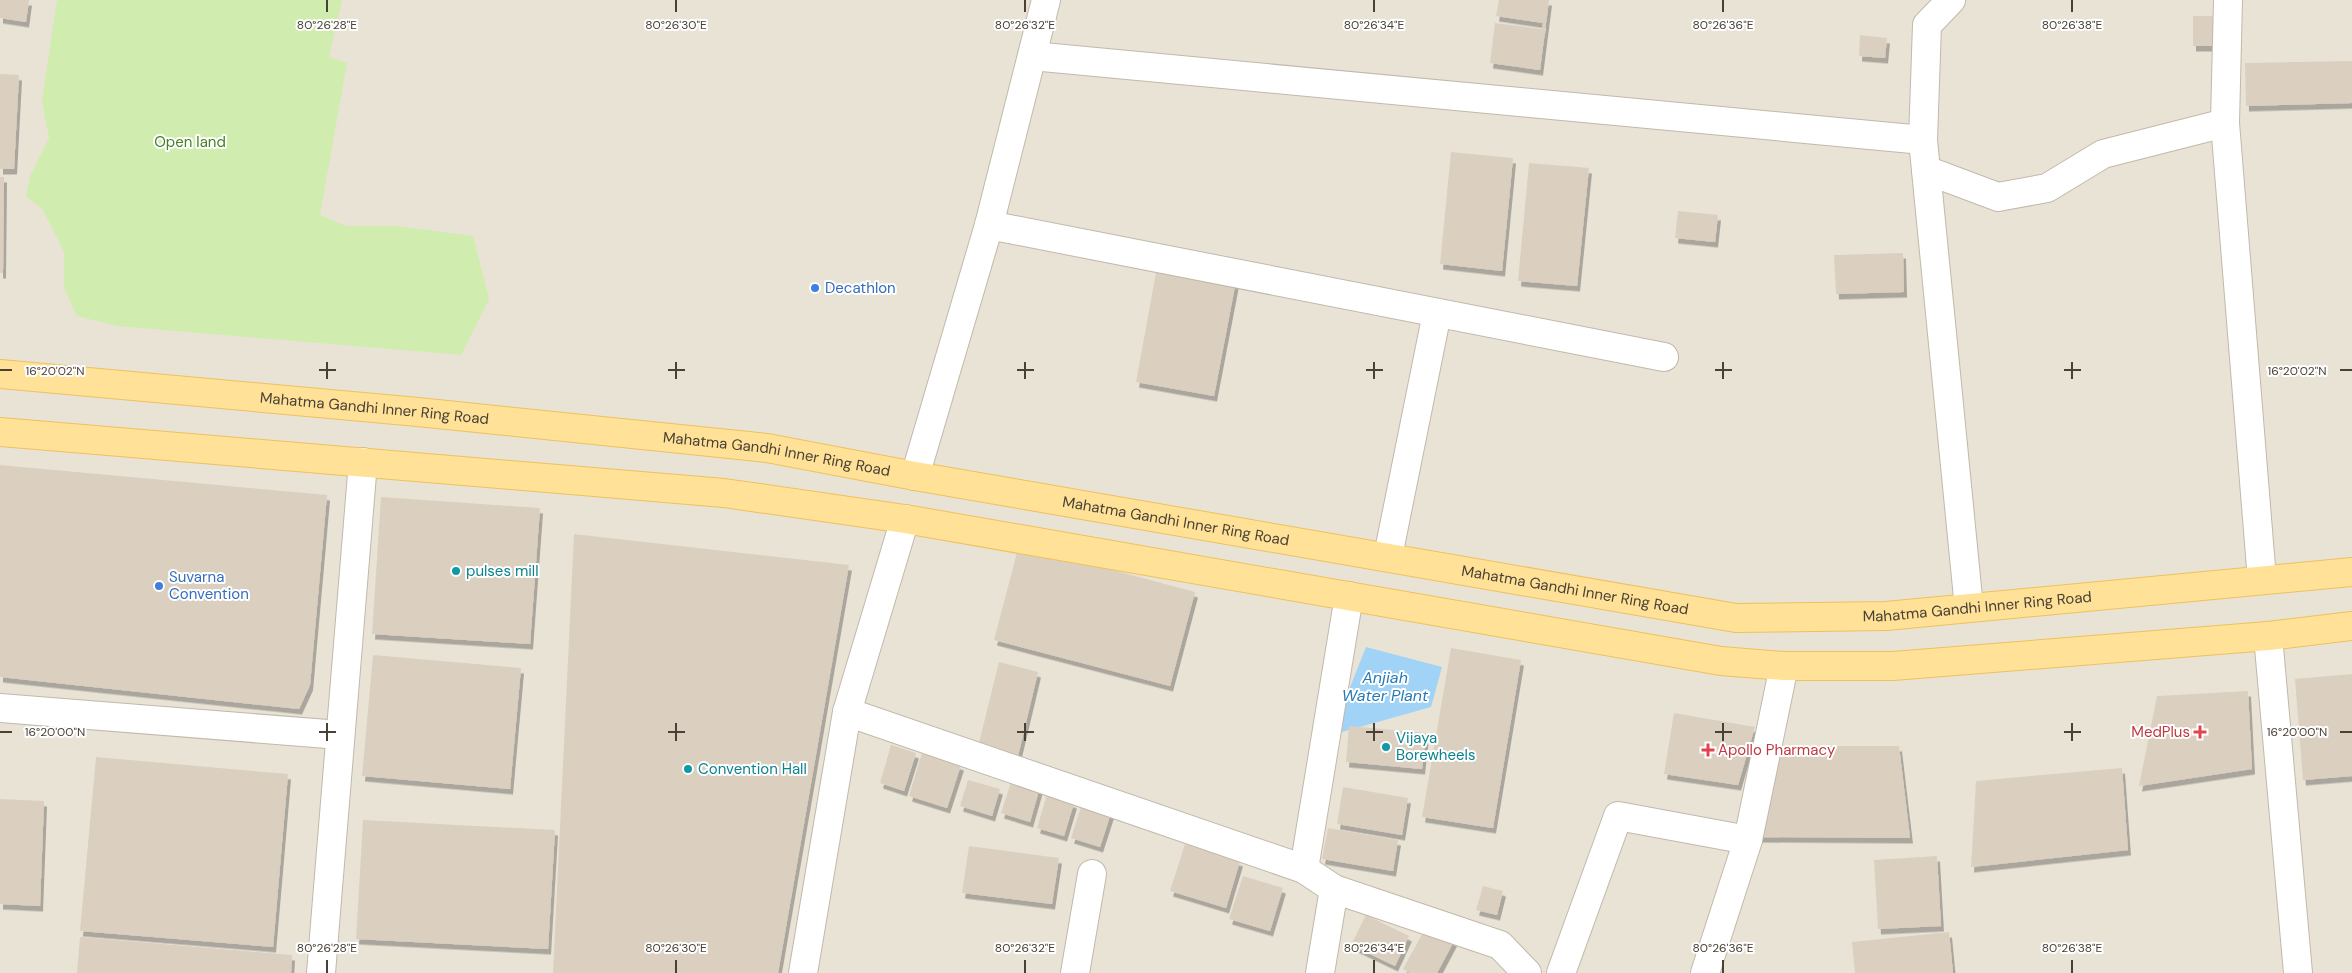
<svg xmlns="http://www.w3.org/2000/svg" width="2352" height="973" font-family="'DM Sans',sans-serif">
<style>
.residential{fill:#e9e3d6}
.green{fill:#d0ecae}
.water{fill:#a0d3f6}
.building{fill:#dbd0bf;filter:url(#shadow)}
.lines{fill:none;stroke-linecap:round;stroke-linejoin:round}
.minor-casing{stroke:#c1b9aa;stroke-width:30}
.primary-casing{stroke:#edc15e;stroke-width:30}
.minor{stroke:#fff;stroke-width:28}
.primary{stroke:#ffe197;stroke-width:28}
.ticks{fill:none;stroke:#494136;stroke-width:2}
.shop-dot{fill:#3f7fe0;stroke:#fff;stroke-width:2}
.culture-dot{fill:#0f9aa8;stroke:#fff;stroke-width:2}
.health-dot{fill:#e0444e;stroke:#fff;stroke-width:2}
.labels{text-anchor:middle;stroke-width:4;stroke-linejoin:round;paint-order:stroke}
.park-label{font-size:15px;fill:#478024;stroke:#fff}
.shop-label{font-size:15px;fill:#366cbe;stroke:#fff;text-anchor:start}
.street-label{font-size:15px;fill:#494136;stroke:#fff}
.culture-label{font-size:15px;fill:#0d838f;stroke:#fff;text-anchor:start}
.health-label{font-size:15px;fill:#be3a42;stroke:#fff;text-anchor:end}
.water-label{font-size:16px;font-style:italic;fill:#2579b5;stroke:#fff}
.ticks-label{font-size:12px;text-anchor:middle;fill:#494136;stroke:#fff;stroke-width:4;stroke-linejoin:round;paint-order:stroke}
</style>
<defs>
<filter id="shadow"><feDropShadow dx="3" dy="5.5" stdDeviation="0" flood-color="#0004"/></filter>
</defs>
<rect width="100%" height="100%" fill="#f5f1e8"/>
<rect class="residential" x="0" y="0" width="2352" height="973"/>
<path class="green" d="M57 0H342L329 57 347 63 320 215 346 226H397L473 236 489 299 461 355 117 326 77 316 64 288V252L43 210 26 196 30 176 49 138 42 101Z"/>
<path class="water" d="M1366 647 1442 667 1431 707 1331 735Z"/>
<g class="building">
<path d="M0 0H29L26 22 0 18Z"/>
<path d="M1499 0H1549L1540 70 1490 63 1495 23 1542 29 1543 23 1496 16Z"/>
<rect x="2193" y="16" width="20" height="30"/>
<path d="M1860 35 1887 38 1885 58 1859 56Z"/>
<path d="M2352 61V103L2246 106 2245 63Z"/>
<path d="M0 74 19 75 14 169H0Z"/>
<path d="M1451 152 1513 158 1502 271 1440 264Z"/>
<path d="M1529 163 1589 168 1577 286 1518 281Z"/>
<path d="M0 177H4L3 273H0Z"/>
<path d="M1678 211 1718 215 1715 242 1675 238Z"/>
<path d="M1903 253 1904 292 1836 294 1834 255Z"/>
<path d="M1157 267 1236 281 1214 396 1136 382Z"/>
<path d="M0 465 327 495 310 685 299 709 0 677Z"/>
<path d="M381 497 540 508 530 644 372 634Z"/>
<path d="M574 534 849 565 778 973H553Z"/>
<path d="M1019 545 1195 592 1170 686 994 640Z"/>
<path d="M1451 648 1521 660 1493 828 1422 817Z"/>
<path d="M373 655 521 668 510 789 362 776Z"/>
<path d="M999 662 1038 672 1018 756 978 747Z"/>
<path d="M2352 674V776L2303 780 2295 679Z"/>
<path d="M2248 691 2252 769 2139 786 2157 696Z"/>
<path d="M1674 713 1755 727 1738 785 1664 774Z"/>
<path d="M1349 726 1426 733 1422 769 1346 762Z"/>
<path d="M891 745 916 753 904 791 880 783Z"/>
<path d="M1784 746H1899L1910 838 1755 837Z"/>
<path d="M922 753 961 765 947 808 909 796Z"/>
<path d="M96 757 288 774 273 947 80 931Z"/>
<path d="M2122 768 2128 850 1971 867 1976 781Z"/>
<path d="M1012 779 1040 787 1030 822 1001 813Z"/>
<path d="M968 780 1000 789 992 816 960 806Z"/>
<path d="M1343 787 1408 798 1402 835 1337 824Z"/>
<path d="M1047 794 1074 803 1064 836 1037 828Z"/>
<path d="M0 799 44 801 40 906 0 904Z"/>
<path d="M1082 804 1111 813 1100 847 1071 838Z"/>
<path d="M363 820 555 830 548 949 356 939Z"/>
<path d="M1328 828 1398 840 1393 871 1322 859Z"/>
<path d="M1185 844 1240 861 1226 908 1170 891Z"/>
<path d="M969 846 1059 858 1052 904 962 893Z"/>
<path d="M1937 856 1941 926 1878 929 1874 860Z"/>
<path d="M1243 876 1283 888 1270 931 1229 919Z"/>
<path d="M1483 886 1503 891 1497 915 1476 910Z"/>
<path d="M1366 915 1409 936 1395 966 1351 945Z"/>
<path d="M1426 927 1454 941 1437 973H1410L1403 969Z"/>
<path d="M1949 932 1953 973H1855L1852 942Z"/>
<path d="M80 937 292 955 291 973H77Z"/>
</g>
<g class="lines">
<g class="minor-casing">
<g id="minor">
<path d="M1951 0 1927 25 1923 140 1969 608"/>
<path d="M2228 0 2225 123 2262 580"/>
<path d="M1032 56 1923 140"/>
<path d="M1926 170 1998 197 2047 188 2103 154 2225 123"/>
<path d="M989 225 1664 357"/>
<path d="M915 476 989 225 1046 0"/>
<path d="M1388 556 1437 313"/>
<path d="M2268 636 2298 973"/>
<path d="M0 708 340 735"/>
<path d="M847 712 1304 869 1334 889 1500 945 1527 973"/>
<path d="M1304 869 1349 596"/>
<path d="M321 973 363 462"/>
<path d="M803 973 847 712 905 519"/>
<path d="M1075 973 1092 874"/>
<path d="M1320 973 1334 889"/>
<path d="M1561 973 1618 816 1748 840"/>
<path d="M1705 973 1748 840 1784 666"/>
</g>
</g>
<g class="primary-casing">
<g id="primary">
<path id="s1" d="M0 374 418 412 767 448 915 476 1736 618 1886 616 2352 572"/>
<path d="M0 432 724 493 905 519 1721 661 1784 666H1893L2268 636 2352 626"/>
</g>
</g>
<use href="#minor" class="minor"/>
<use href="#primary" class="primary"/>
</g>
<path class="ticks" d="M327 0V12M676 0V12M1025 0V12M1374 0V12M1723 0V12M2072 0V12M327 362V379M676 362V379M1025 362V379M1374 362V379M1723 362V379M2072 362V379M0 370H12M319 370H336M668 370H685M1017 370H1034M1366 370H1383M1715 370H1732M2064 370H2081M2340 370H2352M327 723V741M676 723V741M1025 723V741M1374 723V741M1723 723V741M2072 723V741M0 732H12M319 732H336M668 732H685M1017 732H1034M1366 732H1383M1715 732H1732M2064 732H2081M2340 732H2352M327 960V973M676 960V973M1025 960V973M1374 960V973M1723 960V973M2072 960V973"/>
<g class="shop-dot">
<circle cx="815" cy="288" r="5"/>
<circle cx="159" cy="586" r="5"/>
</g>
<g class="culture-dot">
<circle cx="456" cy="571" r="5"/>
<circle cx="1386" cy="747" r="5"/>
<circle cx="688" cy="769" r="5"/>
</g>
<g class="health-dot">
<path d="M2197.5 724.5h5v5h5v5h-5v5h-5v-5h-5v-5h5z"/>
<path d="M1705.5 742.5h5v5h5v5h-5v5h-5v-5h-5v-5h5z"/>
</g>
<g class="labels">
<g class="park-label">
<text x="190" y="147">Open land</text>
</g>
<g class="shop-label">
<text x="825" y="293">Decathlon</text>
<text x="169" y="582">Suvarna<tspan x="169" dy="17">Convention</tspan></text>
</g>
<g class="street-label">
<text dy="5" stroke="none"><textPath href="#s1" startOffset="376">Mahatma Gandhi Inner Ring Road</textPath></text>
<text dy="5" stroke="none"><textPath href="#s1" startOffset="781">Mahatma Gandhi Inner Ring Road</textPath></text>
<text dy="5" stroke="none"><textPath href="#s1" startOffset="1186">Mahatma Gandhi Inner Ring Road</textPath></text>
<text dy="5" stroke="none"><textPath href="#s1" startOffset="1591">Mahatma Gandhi Inner Ring Road</textPath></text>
<text dy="5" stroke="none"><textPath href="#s1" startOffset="1996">Mahatma Gandhi Inner Ring Road</textPath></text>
</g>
<g class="culture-label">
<text x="466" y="576">pulses mill</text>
<text x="1396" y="743">Vijaya<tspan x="1396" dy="17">Borewheels</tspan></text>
<text x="698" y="774">Convention Hall</text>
</g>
<g class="health-label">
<text x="2190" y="737">MedPlus</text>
<text x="1718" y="755" text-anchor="start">Apollo Pharmacy</text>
</g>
<g class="water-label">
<text x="1385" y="683">Anjiah<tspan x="1385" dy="18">Water Plant</tspan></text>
</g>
</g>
<g class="ticks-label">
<text x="327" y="29">80°26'28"E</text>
<text x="676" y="29">80°26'30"E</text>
<text x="1025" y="29">80°26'32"E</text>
<text x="1374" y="29">80°26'34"E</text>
<text x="1723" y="29">80°26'36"E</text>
<text x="2072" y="29">80°26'38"E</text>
<text x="55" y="375">16°20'02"N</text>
<text x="2297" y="375">16°20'02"N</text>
<text x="55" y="736">16°20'00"N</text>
<text x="2297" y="736">16°20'00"N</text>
<text x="327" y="952">80°26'28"E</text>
<text x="676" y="952">80°26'30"E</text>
<text x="1025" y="952">80°26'32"E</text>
<text x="1374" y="952">80°26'34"E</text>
<text x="1723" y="952">80°26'36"E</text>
<text x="2072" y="952">80°26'38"E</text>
</g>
</svg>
